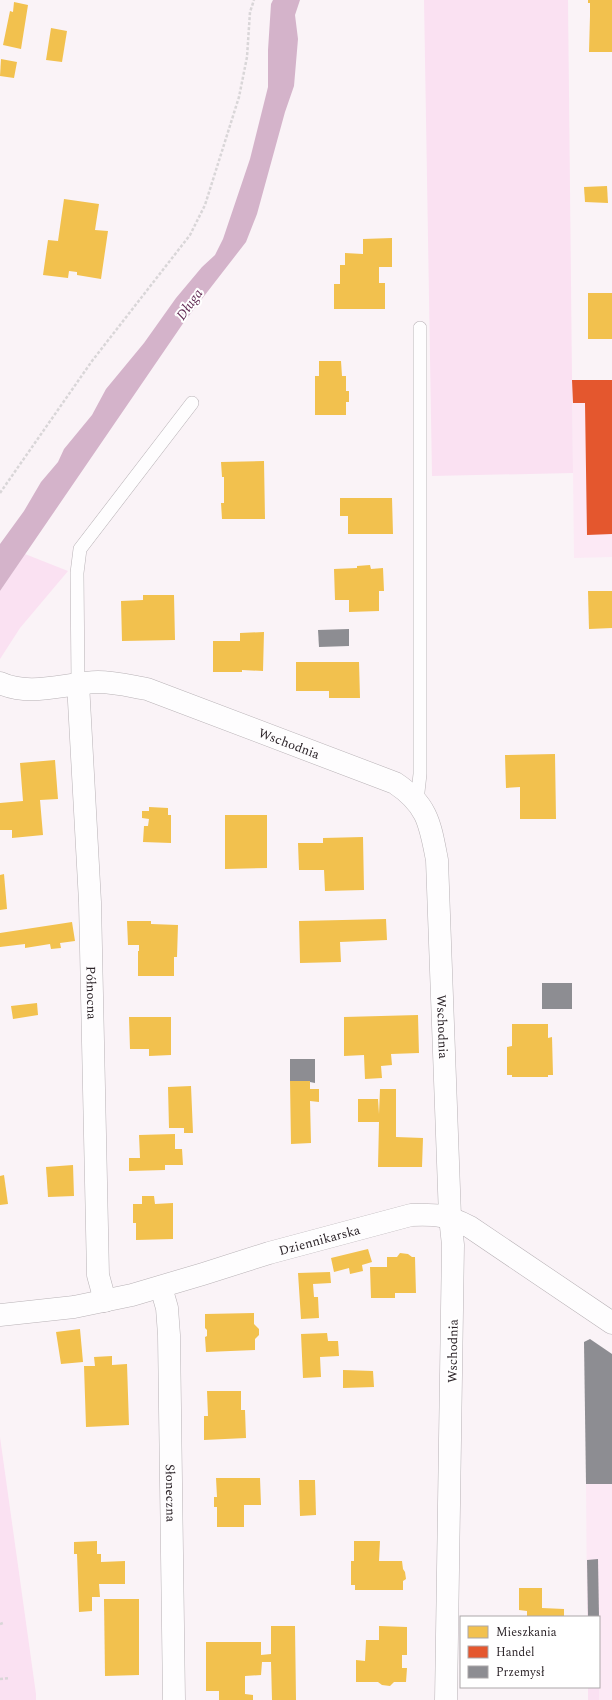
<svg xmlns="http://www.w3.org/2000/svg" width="612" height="1700" font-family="Spectral,serif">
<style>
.built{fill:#fce9f5}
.green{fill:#fae1f2}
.water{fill:#d4b3ca}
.homes{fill:#f2c14e}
.shops{fill:#e4572e}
.industry{fill:#8d8d92}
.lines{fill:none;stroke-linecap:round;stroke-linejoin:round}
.lane-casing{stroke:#b8b2b6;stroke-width:14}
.street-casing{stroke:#b8b2b6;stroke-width:23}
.path{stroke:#d9d6d8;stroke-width:2.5;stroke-dasharray:3 2;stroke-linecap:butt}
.lane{stroke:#fefdfe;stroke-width:13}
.street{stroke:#fefdfe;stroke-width:22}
.labels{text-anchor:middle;stroke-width:4;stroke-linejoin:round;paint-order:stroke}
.street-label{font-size:13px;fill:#2c2429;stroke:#fff}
.water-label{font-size:14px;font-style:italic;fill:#632d55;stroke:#fff}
</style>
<rect width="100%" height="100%" fill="#faf3f7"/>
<g class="built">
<path d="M572 380H612V557L574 558Z"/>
<path d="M586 1484H612V1700H588V1687H599V1617H587Z"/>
</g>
<g class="green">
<path d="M424 0H568L573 473 432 476Z"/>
<path d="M25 554 68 571 20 628 0 659V591Z"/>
<path d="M0 1437 36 1694V1700H0Z"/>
<path d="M599 1630V1700H588V1687H599Z"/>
</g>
<path class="water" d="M273 0H300L295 15 298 39 294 86 285 112 257 214 246 242 184 322 0 591V544L24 511 41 482 58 462 64 449 92 415 106 389 144 343 176 298 202 267 215 255 223 239 250 159 268 87V50L271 4Z"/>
<g class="homes">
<path d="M588 0H612V52H589L590 16V3H588Z"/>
<path d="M14 2 28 5 21 49 3 45 10 11 13 12Z"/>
<path d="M51 28 67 31 62 62 46 60Z"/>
<path d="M1 59 17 62 14 78 0 76Z"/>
<path d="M607 186 608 203 585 202 584 187Z"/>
<path d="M64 199 99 204 95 230 108 231 101 279 77 275V272L69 271 68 278 43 275 48 240 58 241Z"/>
<path d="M392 238V267H379V283H385V309H334V284H340V265H345V253L363 254V239Z"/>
<rect x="588" y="293" width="24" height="46"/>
<path d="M319 361H341L342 376H346V391H349V402H346V415H315V376H319Z"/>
<path d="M264 461 265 519H222L221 503H224V477H222L221 462Z"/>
<path d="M340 498H392L393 534H348V516H340Z"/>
<path d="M370 565 371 569 383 568 384 591H379V611L349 612V600H335L334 569 357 568V566Z"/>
<path d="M588 591H612V628L589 629Z"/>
<path d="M143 595H174L175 640 122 641 121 601 143 600Z"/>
<path d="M264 632 263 671 242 670V672H213V641H240V633Z"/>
<path d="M296 662H359L360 698H329V691H296Z"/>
<path d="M555 754 556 819H520V787L506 788 505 755Z"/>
<path d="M55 760 58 799 40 800 43 835 12 838V830H0V803L23 801 20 763Z"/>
<path d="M149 807 168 808V815H171V843L143 842 144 826H148L149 819 142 818V811H149Z"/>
<path d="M225 815H267V868L225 869Z"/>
<path d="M363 837 364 890 325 891 324 870H299L298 843H323V838Z"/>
<path d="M4 874 7 909 0 910V875Z"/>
<path d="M386 919 387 940 340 942 341 962 300 963 299 921Z"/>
<path d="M127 921H151V924L178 925 177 957H174V976H138V951H139V945H128Z"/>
<path d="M72 922 75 941 60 943 61 948 51 949 50 944 25 948V944L0 947V933Z"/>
<path d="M37 1003 38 1015 13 1019 11 1006Z"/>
<path d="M418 1015 419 1053 391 1054 392 1065 381 1066 382 1078 365 1079 364 1055 344 1056V1017Z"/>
<path d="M129 1017H171V1055L149 1056V1049H130Z"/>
<path d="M512 1024H548V1038L552 1037 553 1075H548V1077H512V1075H507V1047L512 1046Z"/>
<path d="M290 1081H310V1089H319V1102L310 1101 311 1143 291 1144Z"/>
<path d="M191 1086 193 1133H184V1128H169L168 1087Z"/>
<path d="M380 1089H396V1137L423 1138 422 1167H378L379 1122H358V1099H378L379 1114Z"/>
<path d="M175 1134V1149H182L183 1165H165V1170L129 1171V1158H140L139 1135Z"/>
<path d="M73 1165 74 1196 48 1197 46 1167Z"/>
<path d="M4 1175 8 1204 0 1205V1176Z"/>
<path d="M142 1196H154L155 1204 173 1203V1239L136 1240V1223H133V1204H142Z"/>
<path d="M368 1249 372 1262 362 1265 363 1271 350 1274 349 1268 334 1272 331 1258Z"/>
<path d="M400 1253 408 1254 412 1257H415L416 1293H395V1298H371L370 1267H387V1257H397Z"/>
<path d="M330 1272 331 1283 313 1284 314 1297H318L319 1318 301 1319 298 1273Z"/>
<path d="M254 1313V1324L259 1329V1335L255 1339V1350L206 1352 205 1337 207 1336V1330L205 1328V1314Z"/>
<path d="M80 1329 83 1362 61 1364 56 1332Z"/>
<path d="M327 1333 328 1341H338L339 1356 320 1357 321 1377 303 1378 301 1334Z"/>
<path d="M112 1356V1365L127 1364 129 1425 86 1427 84 1366H95L94 1357Z"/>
<path d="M343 1370 373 1371 374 1387 343 1388Z"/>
<path d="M207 1391H241V1410H245L246 1438 204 1440V1416H208Z"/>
<path d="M216 1478H260L261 1505H244V1527H217V1507H214V1497H217Z"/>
<path d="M299 1480H315L316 1515 300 1516Z"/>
<path d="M97 1541V1554H101V1562L125 1561V1584H99L100 1597H92V1611L79 1612 77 1554H74V1542Z"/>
<path d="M354 1541H380L379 1561H402L403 1569 405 1572 406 1579 403 1581V1590H355V1585H351V1561H354Z"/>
<path d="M519 1588H542V1608L564 1609V1617H527V1611L519 1610Z"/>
<path d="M104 1599H139V1675L105 1676Z"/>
<path d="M271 1626H295L296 1700H272L271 1662H262L261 1675 245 1676V1694L253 1695V1700H219V1691H206V1642H261V1655L271 1654Z"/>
<path d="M379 1626 407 1627V1655H402V1668H407L406 1682H394L390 1686 382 1685 378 1682H356V1660L365 1661 366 1640H379Z"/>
</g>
<path class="shops" d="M572 380H612V534L587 535 585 403H573Z"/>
<g class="industry">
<path d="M349 629V646L319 647 318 630Z"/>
<rect x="542" y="983" width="30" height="26"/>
<path d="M290 1059H315V1083L310 1082V1081H290Z"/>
<path d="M590 1339 612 1354V1484H586L584 1342Z"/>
<path d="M598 1559 599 1617H588L587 1560Z"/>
</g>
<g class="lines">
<g class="lane-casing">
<g id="lane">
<path d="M78 683 77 573 80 549 192 403"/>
<path d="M417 801 420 774V328"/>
</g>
</g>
<g class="street-casing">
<g id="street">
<path id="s1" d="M0 683C30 697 66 683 98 682 114 682 130 686 147 689L395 783C428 805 430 824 437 860L450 1217 453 1245 446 1700"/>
<path id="s2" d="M78 683 90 902 98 1275 105 1301"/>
<path id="s3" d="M161 1287 167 1308 169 1335 174 1700"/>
<path id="s4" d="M0 1315 74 1307 132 1295 203 1274 269 1253 411 1215C438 1214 446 1215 470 1227L612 1323"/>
</g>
</g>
<g class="path">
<path d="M0 493 92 361 190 235 205 205 239 97 247 57 250 12 254 0"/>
<path d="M0 1624 3 1623"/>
<path d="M0 1679 10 1678"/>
</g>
<use href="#lane" class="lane"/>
<use href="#street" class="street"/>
</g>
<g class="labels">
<g class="street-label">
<text dy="5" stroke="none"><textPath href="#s1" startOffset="301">Wschodnia</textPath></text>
<text dy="5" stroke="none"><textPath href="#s2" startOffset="310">Północna</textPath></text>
<text dy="5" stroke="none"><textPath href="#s1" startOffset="672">Wschodnia</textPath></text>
<text dy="5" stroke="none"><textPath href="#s4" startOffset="329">Dziennikarska</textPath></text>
<text transform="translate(452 1351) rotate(-89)" y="5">Wschodnia</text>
<text dy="5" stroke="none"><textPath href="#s3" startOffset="207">Słoneczna</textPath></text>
</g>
<g class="water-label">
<text transform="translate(189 304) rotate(-54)" y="5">Długa</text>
</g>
</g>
<rect x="460" y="1616" width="140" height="72" fill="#ffffff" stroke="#aba7a9"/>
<rect x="468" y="1626" width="20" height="12" fill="#f2c14e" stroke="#aba7a9"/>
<text x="496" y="1636" font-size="12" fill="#2c2429">Mieszkania</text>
<rect x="468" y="1646" width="20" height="12" fill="#e4572e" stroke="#aba7a9"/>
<text x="496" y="1656" font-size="12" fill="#2c2429">Handel</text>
<rect x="468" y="1666" width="20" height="12" fill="#8d8d92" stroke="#aba7a9"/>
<text x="496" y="1676" font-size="12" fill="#2c2429">Przemysł</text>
</svg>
